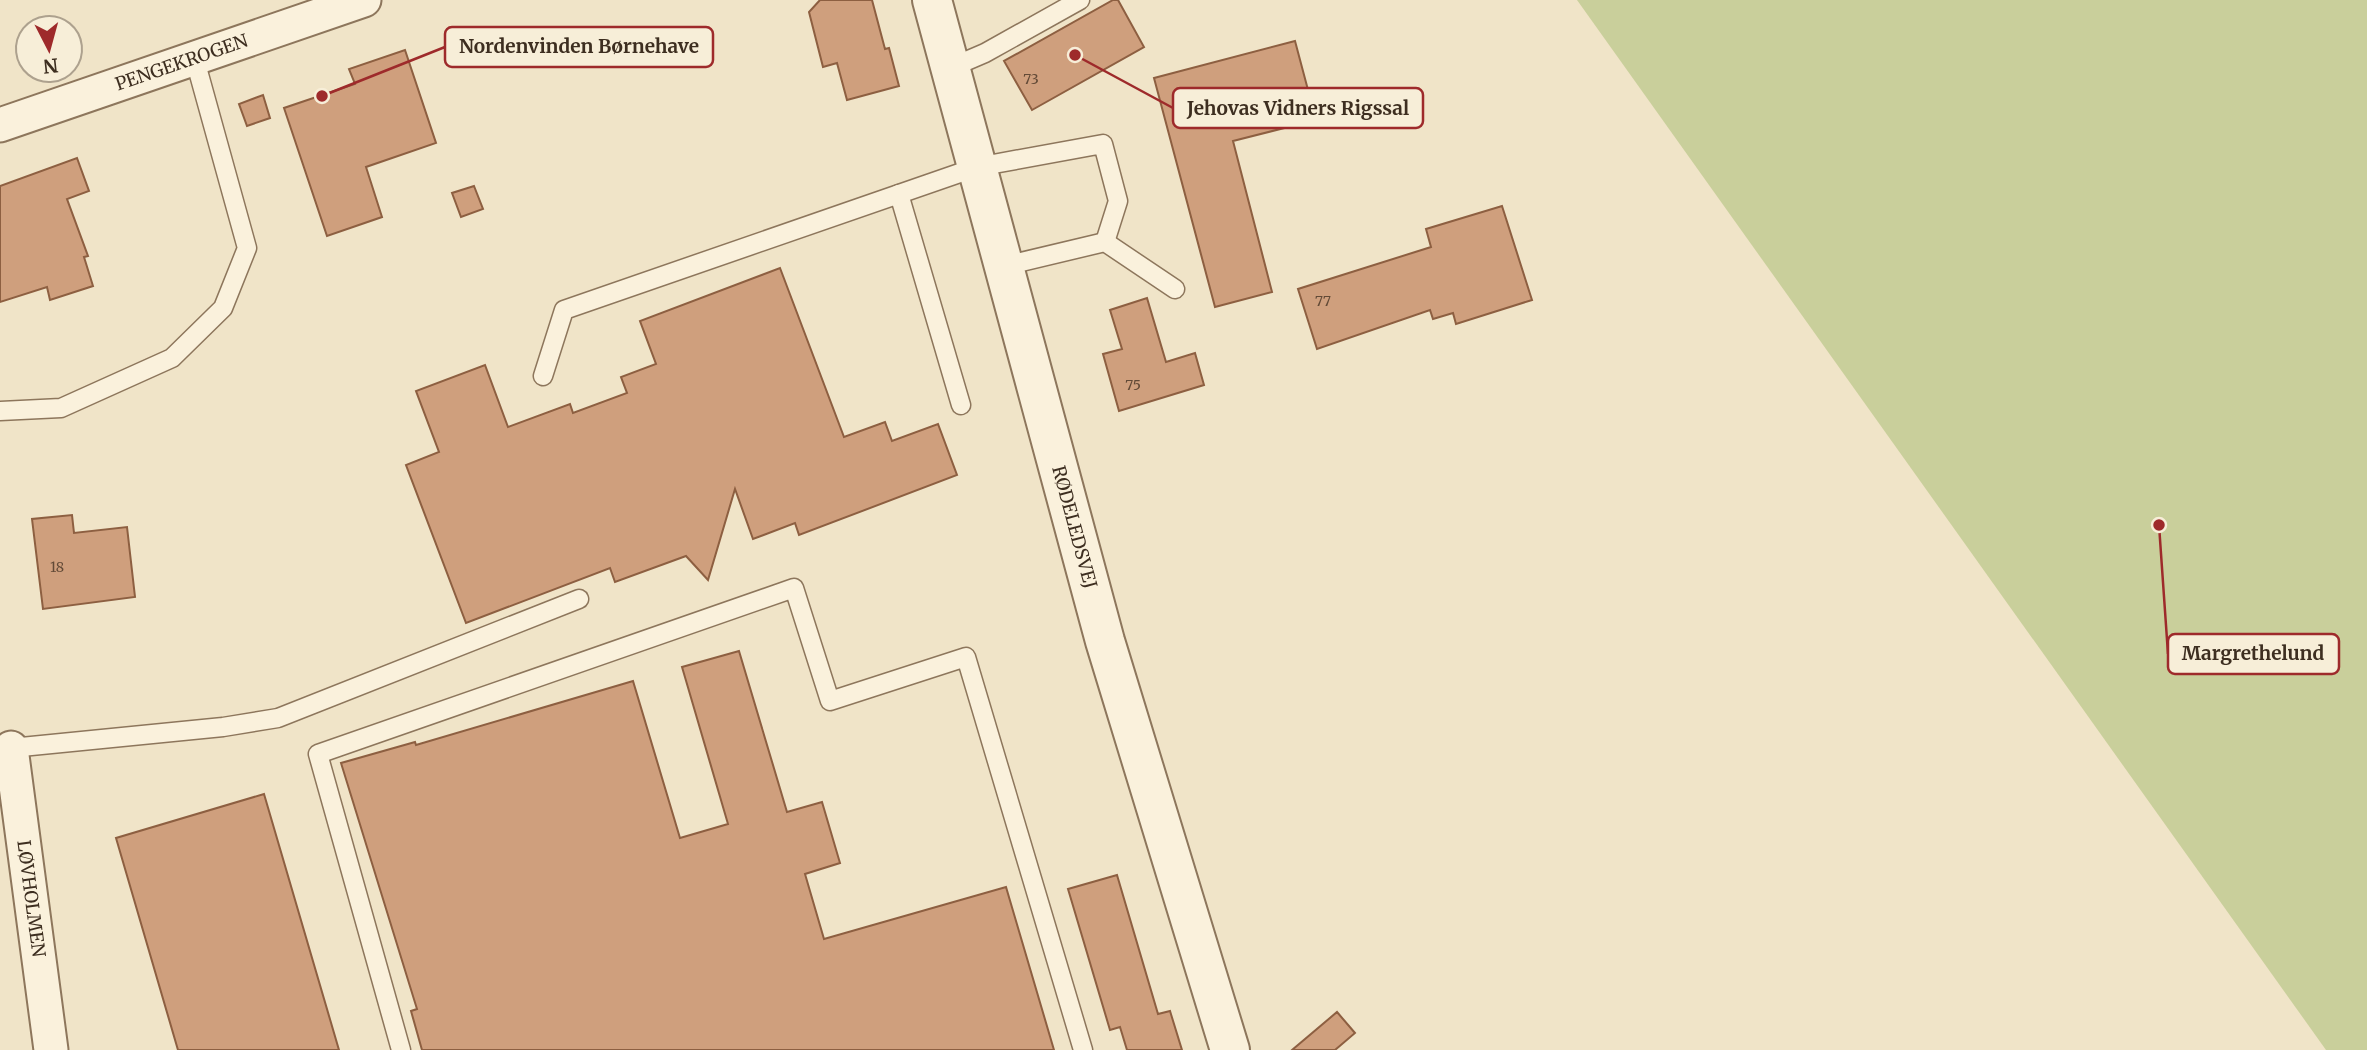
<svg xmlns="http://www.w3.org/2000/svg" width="2367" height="1050" font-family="Merriweather,serif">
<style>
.green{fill:#c9cf9b}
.building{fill:#cf9f7d;stroke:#8d5f41;stroke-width:2}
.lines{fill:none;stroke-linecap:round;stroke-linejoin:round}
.service-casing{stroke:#8d765c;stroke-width:21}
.minor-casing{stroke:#8d765c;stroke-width:37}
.tertiary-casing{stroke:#8d765c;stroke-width:42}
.service{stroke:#faf1dc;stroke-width:18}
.minor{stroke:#faf1dc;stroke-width:33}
.tertiary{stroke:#faf1dc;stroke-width:38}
.labels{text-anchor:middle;stroke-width:6;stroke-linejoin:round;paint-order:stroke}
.number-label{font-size:14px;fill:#624a37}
.street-label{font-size:18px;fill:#3d2e20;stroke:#f7eed8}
.leader{fill:none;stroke:#9e2a2b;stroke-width:2.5}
.callout-dot{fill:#9e2a2b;stroke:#f7eed8;stroke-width:2.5}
.callout{fill:#f7eed8;stroke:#9e2a2b;stroke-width:2.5}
.callout-label{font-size:19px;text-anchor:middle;font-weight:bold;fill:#3d2e20}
</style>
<rect width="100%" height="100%" fill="#f0e4c8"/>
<path class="green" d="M1577 0H2367V1050H2326Z"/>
<g class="building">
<path d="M820 0H872L885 49 889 48 899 86 847 100 837 63 823 67 809 12Z"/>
<path d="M1113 0H1118L1144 47 1032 110 1004 61Z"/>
<path d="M1295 41 1316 120 1233 141 1272 292 1215 307 1154 78Z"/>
<path d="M405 50 436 143 366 167 382 217 327 236 284 108 355 84 349 69Z"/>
<path d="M263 95 270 118 247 126 239 104Z"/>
<path d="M77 158 89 191 67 199 88 256 84 257 93 286 50 300 47 287 0 302V186Z"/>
<path d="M474 186 483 209 461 217 452 193Z"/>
<path d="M1502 206 1532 300 1456 324 1453 313 1433 319 1430 310 1317 349 1298 289 1431 247 1426 229Z"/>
<path d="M780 268 844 437 885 422 892 441 938 424 957 475 799 535 795 523 753 539 735 489 708 580 686 556 615 582 610 568 466 623 406 465 439 452 416 391 485 365 508 427 570 404 573 413 627 393 621 377 656 364 640 321Z"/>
<path d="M1147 298 1166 362 1195 353 1204 385 1119 411 1103 354 1122 349 1110 310Z"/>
<path d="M72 515 74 533 127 527 135 597 43 609 32 519Z"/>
<path d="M739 651 787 812 822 802 840 863 805 874 824 939 1006 887 1054 1050H422L411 1011 417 1009 341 763 415 742 416 745 633 681 680 838 728 824 682 667Z"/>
<path d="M264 794 339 1050H178L116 838Z"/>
<path d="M1117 875 1158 1014 1170 1011 1182 1050H1127L1120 1027 1110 1030 1068 889Z"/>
<path d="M1337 1012 1355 1033 1335 1050H1292Z"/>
</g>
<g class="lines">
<g class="service-casing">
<g id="service">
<path d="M950 68 985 53 1080 0"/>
<path d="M899 194 961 405"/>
<path d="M1004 266 1105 242 1175 289"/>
<path d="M543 376 564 310 977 167 1103 144 1118 201 1105 242"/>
<path d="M0 411 61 408 172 358 223 308 247 248 195 60"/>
<path d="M11 748 223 727 278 718 579 599"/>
<path d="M401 1050 318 754 794 588 830 701 966 657 1083 1050"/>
</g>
</g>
<g class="minor-casing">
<g id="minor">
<path id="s1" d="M0 125 364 0"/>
<path id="s2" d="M11 748 51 1050"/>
</g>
</g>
<g class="tertiary-casing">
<g id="tertiary">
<path id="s3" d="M932 0 1105 641 1230 1050"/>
</g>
</g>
<use href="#service" class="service"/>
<use href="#minor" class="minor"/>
<use href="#tertiary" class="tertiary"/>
</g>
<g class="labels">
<g class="number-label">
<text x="1031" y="84">73</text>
<text x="1323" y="306">77</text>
<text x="1133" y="390">75</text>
<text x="57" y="572">18</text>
</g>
<g class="street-label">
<text dy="6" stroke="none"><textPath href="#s1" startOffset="192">PENGEKROGEN</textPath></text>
<text dy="6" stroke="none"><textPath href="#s3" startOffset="546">RØDELEDSVEJ</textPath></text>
<text dy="6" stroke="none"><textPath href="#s2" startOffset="152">LØVHOLMEN</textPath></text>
</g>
</g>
<path class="leader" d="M322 96L445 47M1075 55L1173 108M2159 525L2168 654"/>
<g class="callout-dot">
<circle cx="322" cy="96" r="7"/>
<circle cx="1075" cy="55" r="7"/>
<circle cx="2159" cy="525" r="7"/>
</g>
<g class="callout">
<rect x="445" y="27" width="268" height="40" rx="7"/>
<rect x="1173" y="88" width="250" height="40" rx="7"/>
<rect x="2168" y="634" width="171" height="40" rx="7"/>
</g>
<g class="callout-label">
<text x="579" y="53">Nordenvinden Børnehave</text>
<text x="1298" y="115">Jehovas Vidners Rigssal</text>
<text x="2253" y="660">Margrethelund</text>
</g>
<g transform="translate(49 49) rotate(174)"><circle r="33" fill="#f7eed8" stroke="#ada18e" stroke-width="2"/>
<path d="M0-5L12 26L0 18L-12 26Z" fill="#9e2a2b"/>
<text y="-10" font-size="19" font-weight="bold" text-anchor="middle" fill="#3d2e20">N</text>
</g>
</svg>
